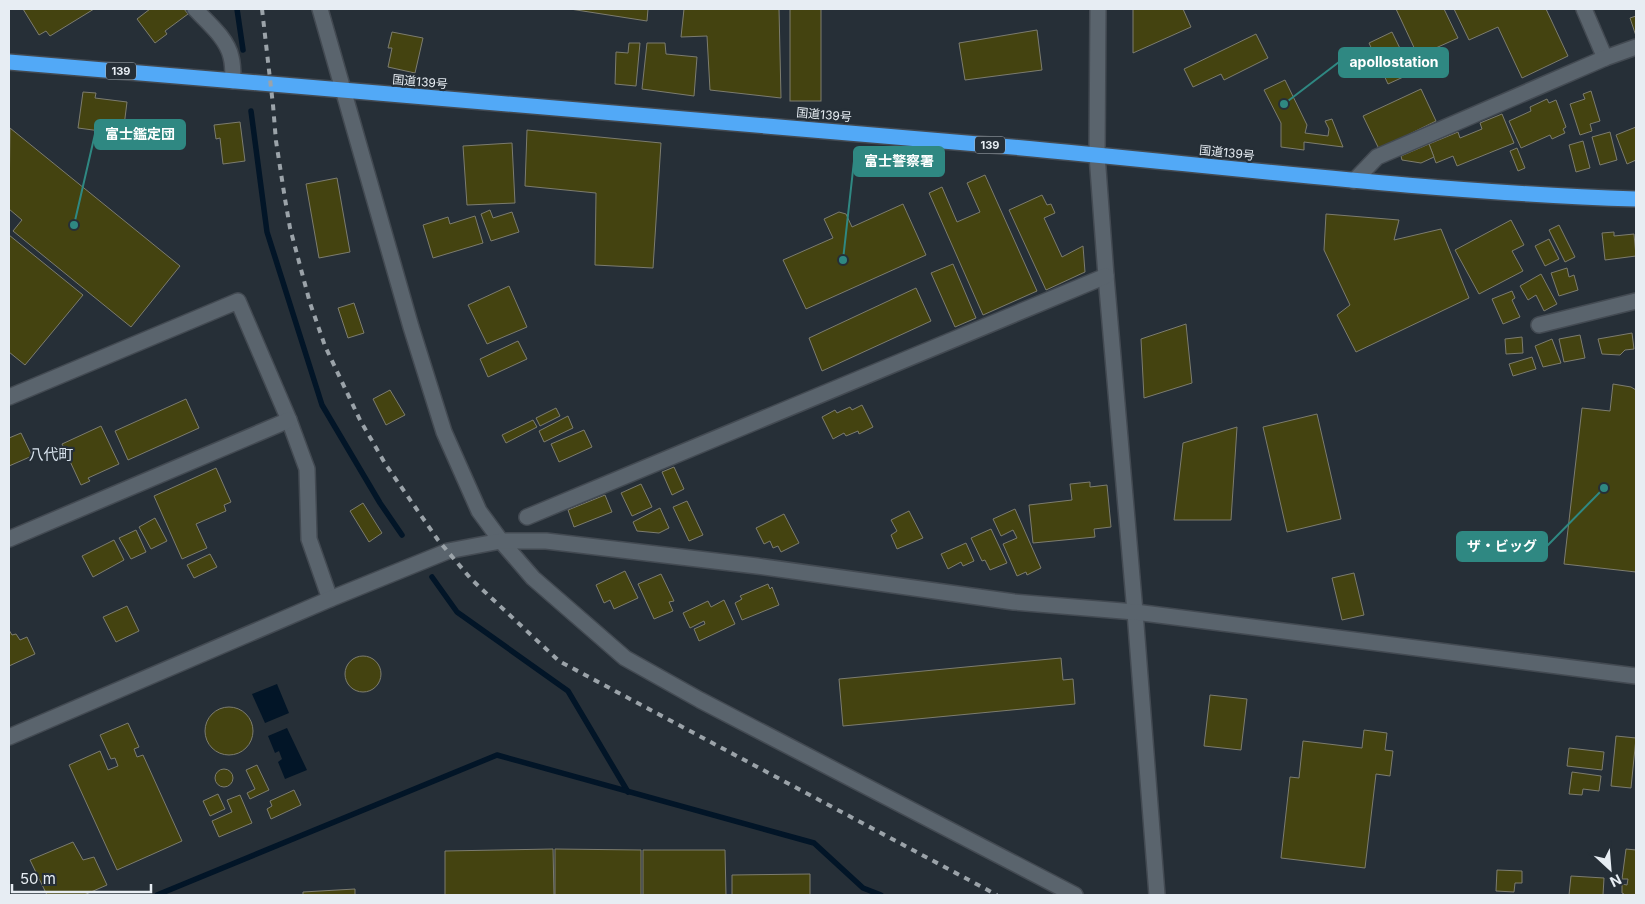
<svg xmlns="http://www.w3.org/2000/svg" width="1645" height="904" font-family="Inter,'Noto Sans JP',sans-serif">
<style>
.water{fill:#021527}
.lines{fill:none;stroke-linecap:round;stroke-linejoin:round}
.stream{stroke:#021527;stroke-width:5.5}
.building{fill:#444310;stroke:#7c7c6f}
.minor-casing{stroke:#434a52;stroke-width:18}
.highway-casing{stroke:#434a52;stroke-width:18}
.minor{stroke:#5a646d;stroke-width:15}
.highway{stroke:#52a9f7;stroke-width:15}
.rail{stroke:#9ba3a9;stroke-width:4;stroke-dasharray:6 6;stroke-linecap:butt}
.labels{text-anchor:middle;stroke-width:4.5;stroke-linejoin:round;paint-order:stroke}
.shield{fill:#262f37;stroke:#adb4bb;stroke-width:1}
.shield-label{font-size:11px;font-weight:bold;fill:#e7edf3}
.street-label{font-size:12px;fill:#e7edf3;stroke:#262f37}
.quarter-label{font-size:15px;fill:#d8e3ee;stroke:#262f37}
.leader{fill:none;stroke:#2f8882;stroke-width:2}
.callout-dot{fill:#2f8882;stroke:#262f37;stroke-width:2}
.callout{fill:#2f8882;stroke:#2f8882;stroke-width:2}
.callout-label{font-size:14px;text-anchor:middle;font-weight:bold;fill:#fff}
</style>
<rect width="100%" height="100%" fill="#262f37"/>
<g class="water">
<path d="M277 684 289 713 265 723 252 694Z"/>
<path d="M287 728 307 770 285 779 278 762 282 759 279 751 275 753 268 736Z"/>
</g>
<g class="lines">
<g class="stream">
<path d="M237 9 243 50"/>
<path d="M251 111 267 232 322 405 380 503 402 535"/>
<path d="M432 577 457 612 568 691 628 792"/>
<path d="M157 895 497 755 814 843 863 888 881 895"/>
</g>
</g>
<g class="building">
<path d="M23 9H94L50 36 46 31 39 35Z"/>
<path d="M150 9H184L188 14 165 31 167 34 155 43 137 19Z"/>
<path d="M570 9H648L647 21Z"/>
<path d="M684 9H779L781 98 710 90 707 36 681 37Z"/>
<rect x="790" y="9" width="31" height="92"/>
<path d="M1133 9H1183L1191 27 1133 53Z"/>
<path d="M1396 9H1444L1458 38 1418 56Z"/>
<path d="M1454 9H1546L1568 56 1522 78 1498 27 1469 40Z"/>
<path d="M1636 16V36L1630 18Z"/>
<path d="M1037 30 1042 70 965 80 959 43Z"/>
<path d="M392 32 423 38 415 73 388 67 392 48H388Z"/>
<path d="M1392 32 1412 73 1388 84 1369 43Z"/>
<path d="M1256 34 1268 58 1224 80 1221 74 1193 87 1184 69Z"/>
<path d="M629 43H640L636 86 615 84 616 52 628 53Z"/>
<path d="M647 43H665L666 54 697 57 694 96 642 89Z"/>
<path d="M1285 80 1307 125 1305 133 1328 136 1329 129 1325 121 1332 119 1343 147 1304 142V150L1281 147V123L1264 90Z"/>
<path d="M1421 89 1436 121 1379 149 1363 116Z"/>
<path d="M1591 91 1600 121 1590 124 1592 131 1580 135 1570 104 1585 99 1583 94Z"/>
<path d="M83 92 96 93 95 98 127 102 123 134 78 128Z"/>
<path d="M1547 99 1549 103 1556 100 1566 127 1563 129 1565 133 1552 139 1550 135 1521 148 1509 121 1531 111 1530 107Z"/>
<path d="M1502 114 1514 143 1457 166 1453 156 1436 163 1429 144 1458 132 1460 138 1482 129 1480 123Z"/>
<path d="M240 122 245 161 223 164 220 138 216 139 214 125Z"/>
<path d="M1636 127V160L1627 164 1616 135Z"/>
<path d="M10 128 180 266 131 327 13 231 22 220 9 209Z"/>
<path d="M527 130 661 143 653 268 595 265 596 193 525 186Z"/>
<path d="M1610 132 1617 160 1600 165 1592 137Z"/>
<path d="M1583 141 1590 168 1576 172 1569 145Z"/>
<path d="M512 143 515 203 467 205 463 146Z"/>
<path d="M1429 144 1434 157 1421 163 1402 160 1401 156Z"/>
<path d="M1517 148 1525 168 1518 171 1510 151Z"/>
<path d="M985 175 1037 291 983 315 929 193 942 187 957 222 980 212 967 183Z"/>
<path d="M337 178 350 252 319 258 306 184Z"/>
<path d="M1042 195 1047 205 1051 204 1055 213 1044 218 1062 257 1083 246 1085 272 1046 290 1009 210Z"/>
<path d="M903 204 926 255 806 309 783 260 833 238 824 219 839 212 846 214 852 227Z"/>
<path d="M490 210 493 218 512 212 519 232 491 241 481 214Z"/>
<path d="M1326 214 1399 220 1394 240 1441 229 1469 298 1356 352 1337 315 1350 305 1324 250Z"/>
<path d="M475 216 483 243 433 258 423 225 448 217 450 224Z"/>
<path d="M1511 220 1524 245 1512 251 1523 271 1479 294 1455 250Z"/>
<path d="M1559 225 1575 257 1565 262 1549 230Z"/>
<path d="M1614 232V236L1634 234 1636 256 1605 260 1602 233Z"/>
<path d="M9 235 83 295 25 365 9 352Z"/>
<path d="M1549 239 1559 259 1545 266 1535 246Z"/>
<path d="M953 264 976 318 955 327 931 273Z"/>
<path d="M1567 268 1569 277 1574 275 1578 290 1559 296 1551 273Z"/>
<path d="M1541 274 1557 304 1544 311 1536 295 1528 300 1520 286Z"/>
<path d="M509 286 527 327 487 344 468 305Z"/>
<path d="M916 288 931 321 822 371 809 338Z"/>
<path d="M1512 291 1515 298 1512 300 1520 317 1503 324 1492 299Z"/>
<path d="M354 303 364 333 348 338 338 308Z"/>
<path d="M1186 324 1192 383 1144 398 1141 339Z"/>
<path d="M1632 333 1634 349 1625 350 1620 355 1602 354 1598 339Z"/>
<path d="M1580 335 1585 358 1564 362 1559 339Z"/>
<path d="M1522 337 1523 353 1506 354 1505 339Z"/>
<path d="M1552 339 1561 363 1543 367 1535 346Z"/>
<path d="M518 341 527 359 488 377 480 359Z"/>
<path d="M1532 357 1536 369 1513 376 1509 364Z"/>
<path d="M1613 384 1631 387 1636 390V572L1564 564 1582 408 1610 411Z"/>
<path d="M390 390 405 415 386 425 373 399Z"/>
<path d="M186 399 199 428 128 460 115 431Z"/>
<path d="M862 405 873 427 859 434 858 431 846 436 844 433 833 439 822 417 835 410 837 413 850 407 852 410Z"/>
<path d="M556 408 560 416 540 426 536 418Z"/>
<path d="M1317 414 1341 519 1287 532 1263 427Z"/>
<path d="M568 416 573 428 544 442 539 431Z"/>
<path d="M533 420 537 427 506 443 502 435Z"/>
<path d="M101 426 119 464 88 478 90 481 81 485 62 444Z"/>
<path d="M1237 427 1231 520H1174L1183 443Z"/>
<path d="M584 430 592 447 559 462 551 444Z"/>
<path d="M21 433 32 456 9 466V438Z"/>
<path d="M674 467 684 489 672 495 662 472Z"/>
<path d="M216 468 231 502 224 505 226 511 196 524 207 548 182 559 154 496Z"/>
<path d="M1090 482V487L1107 485 1111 527 1094 529 1095 537 1033 543 1029 505 1072 500 1070 484Z"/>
<path d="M641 484 652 507 632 516 621 493Z"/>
<path d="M605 495 612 512 574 527 568 510Z"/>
<path d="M687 501 703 535 689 541 673 507Z"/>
<path d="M363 503 382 533 369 542 350 511Z"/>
<path d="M660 508 669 528 659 533 637 531 633 522Z"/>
<path d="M1015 509 1041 568 1027 575 1026 572 1017 576 1003 544 1017 538 1013 530 1001 536 993 519Z"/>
<path d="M909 511 923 538 897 549 891 535 897 531 891 520Z"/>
<path d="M784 514 799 543 781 552 778 546 773 548 770 541 764 544 756 528Z"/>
<path d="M155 518 167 541 151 549 139 527Z"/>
<path d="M991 529 1007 563 990 570 985 560 982 561 971 538Z"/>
<path d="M136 530 146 552 131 559 119 538Z"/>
<path d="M114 540 124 560 93 577 82 556Z"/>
<path d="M966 543 974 561 963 566 961 562 948 569 941 554Z"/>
<path d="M210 554 217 567 194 578 187 565Z"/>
<path d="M625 571 638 598 614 609 610 600 604 603 596 585Z"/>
<path d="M1354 573 1364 615 1342 620 1332 578Z"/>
<path d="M661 574 674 601 669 602 673 611 654 619 638 584Z"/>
<path d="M768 584 770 589 772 587 779 605 742 620 735 603 742 599 740 596Z"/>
<path d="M724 600 735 624 699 641 694 629 705 624 704 621 690 628 683 613 708 601 711 607Z"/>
<path d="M127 606 139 631 116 642 103 617Z"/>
<path d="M9 630 12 635 16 634 20 640 27 637 35 654 9 666Z"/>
<circle cx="363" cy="674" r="18"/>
<path d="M1061 658 1063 680 1073 679 1075 704 843 726 839 679Z"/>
<path d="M1210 695 1247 699 1241 750 1204 746Z"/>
<circle cx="229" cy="731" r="24"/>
<path d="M128 723 139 747 134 749 137 757 143 755 182 841 117 870 69 765 100 751 108 770 118 766 115 758 111 759 100 735Z"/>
<path d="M1364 730 1387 733 1385 750 1393 751 1390 776 1376 774 1365 868 1281 858 1290 777 1299 778 1303 741 1362 748Z"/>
<path d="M1616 736 1636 738 1631 788 1611 786Z"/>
<path d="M1569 748 1604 752 1602 770 1567 766Z"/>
<path d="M257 765 269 790 250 799 247 793 255 789 246 770Z"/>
<circle cx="224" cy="778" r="9"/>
<path d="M1572 772 1601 776 1599 791 1583 789 1582 795 1569 794Z"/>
<path d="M294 790 301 805 271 819 267 809 272 806 270 801Z"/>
<path d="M218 794 225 809 210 816 203 801Z"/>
<path d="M240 795 252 823 219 837 212 821 232 812 227 800Z"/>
<path d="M73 842 83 860 94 857 107 885 84 895H47L30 860Z"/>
<path d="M553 849 554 895H445V851Z"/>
<path d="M555 849 641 850V895H555Z"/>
<path d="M1626 849 1636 850V895H1624V894L1622 893V884L1627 885 1628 879H1622Z"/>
<path d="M643 850H725L726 895H643Z"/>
<path d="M1497 870 1522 871V883H1515L1514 892 1496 891Z"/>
<path d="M810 874V895H732V875Z"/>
<path d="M1571 876 1604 878 1603 895H1569Z"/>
<path d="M355 889V895H303V892Z"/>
</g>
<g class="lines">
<g class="minor-casing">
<g id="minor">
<path d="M195 9C207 22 227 38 231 57 233 64 233 73 233 81"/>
<path d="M320 9 411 327 444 432 479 511 501 541 533 578 625 658 700 700 1075 895"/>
<path d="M1098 9 1097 155 1106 276 1135 612 1157 895"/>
<path d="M1584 9 1605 58"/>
<path d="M1354 181 1377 157 1605 58 1636 47"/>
<path d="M1539 325 1636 301"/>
<path d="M9 397 238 301 289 420 307 469 309 539 330 599"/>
<path d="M527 517 1106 276"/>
<path d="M9 539 289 420"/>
<path d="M9 737 330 599 448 551 501 541H546L757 566 1014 602 1135 612 1636 676"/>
</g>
</g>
<g class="highway-casing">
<path id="highway" d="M9 62C336 90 663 116 990 145 1205 164 1420 192 1636 199"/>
</g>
<use href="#minor" class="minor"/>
<use href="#highway" class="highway"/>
<path class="rail" d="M262 9 273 105 276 141 285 199 290 228 310 303 325 346 360 420 386 465 438 540 471 579 559 661 997 895"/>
</g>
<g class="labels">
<g class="shield">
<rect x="106" y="62.5" width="30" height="17" rx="4"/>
<rect x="975" y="136.5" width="30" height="17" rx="4"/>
</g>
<g class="shield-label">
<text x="121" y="75">139</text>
<text x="990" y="149">139</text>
</g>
<g class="street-label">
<text transform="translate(420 82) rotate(5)" y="4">国道139号</text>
<text transform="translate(824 115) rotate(5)" y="4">国道139号</text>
<text transform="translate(1227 153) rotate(6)" y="4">国道139号</text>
</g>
<g class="quarter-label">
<text x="51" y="460">八代町</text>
</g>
</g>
<path class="leader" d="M1284 104L1339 62M74 225L95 134M843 260L854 161M1604 488L1547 546"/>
<g class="callout-dot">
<circle cx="1284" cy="104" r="5"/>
<circle cx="74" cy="225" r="5"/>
<circle cx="843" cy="260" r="5"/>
<circle cx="1604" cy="488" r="5"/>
</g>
<g class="callout">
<rect x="1339" y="48" width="109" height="29" rx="5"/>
<rect x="95" y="120" width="90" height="29" rx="5"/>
<rect x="854" y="147" width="90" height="29" rx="5"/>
<rect x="1457" y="532" width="90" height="29" rx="5"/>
</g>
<g class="callout-label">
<text x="1394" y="67">apollostation</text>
<text x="140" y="139">富士鑑定団</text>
<text x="899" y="166">富士警察署</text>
<text x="1502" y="551">ザ・ビッグ</text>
</g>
<rect width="1645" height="904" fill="none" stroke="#e7edf3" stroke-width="20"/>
<g transform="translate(1610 869) rotate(154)" stroke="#262f37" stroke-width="4" paint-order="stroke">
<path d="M0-4L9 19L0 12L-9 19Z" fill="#e7edf3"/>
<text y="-8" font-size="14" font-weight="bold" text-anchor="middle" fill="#e7edf3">N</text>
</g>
<path d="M12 884v8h139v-8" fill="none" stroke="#e7edf3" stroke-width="2.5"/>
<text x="20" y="884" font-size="15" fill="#e7edf3" stroke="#262f37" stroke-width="4" paint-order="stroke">50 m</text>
</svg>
